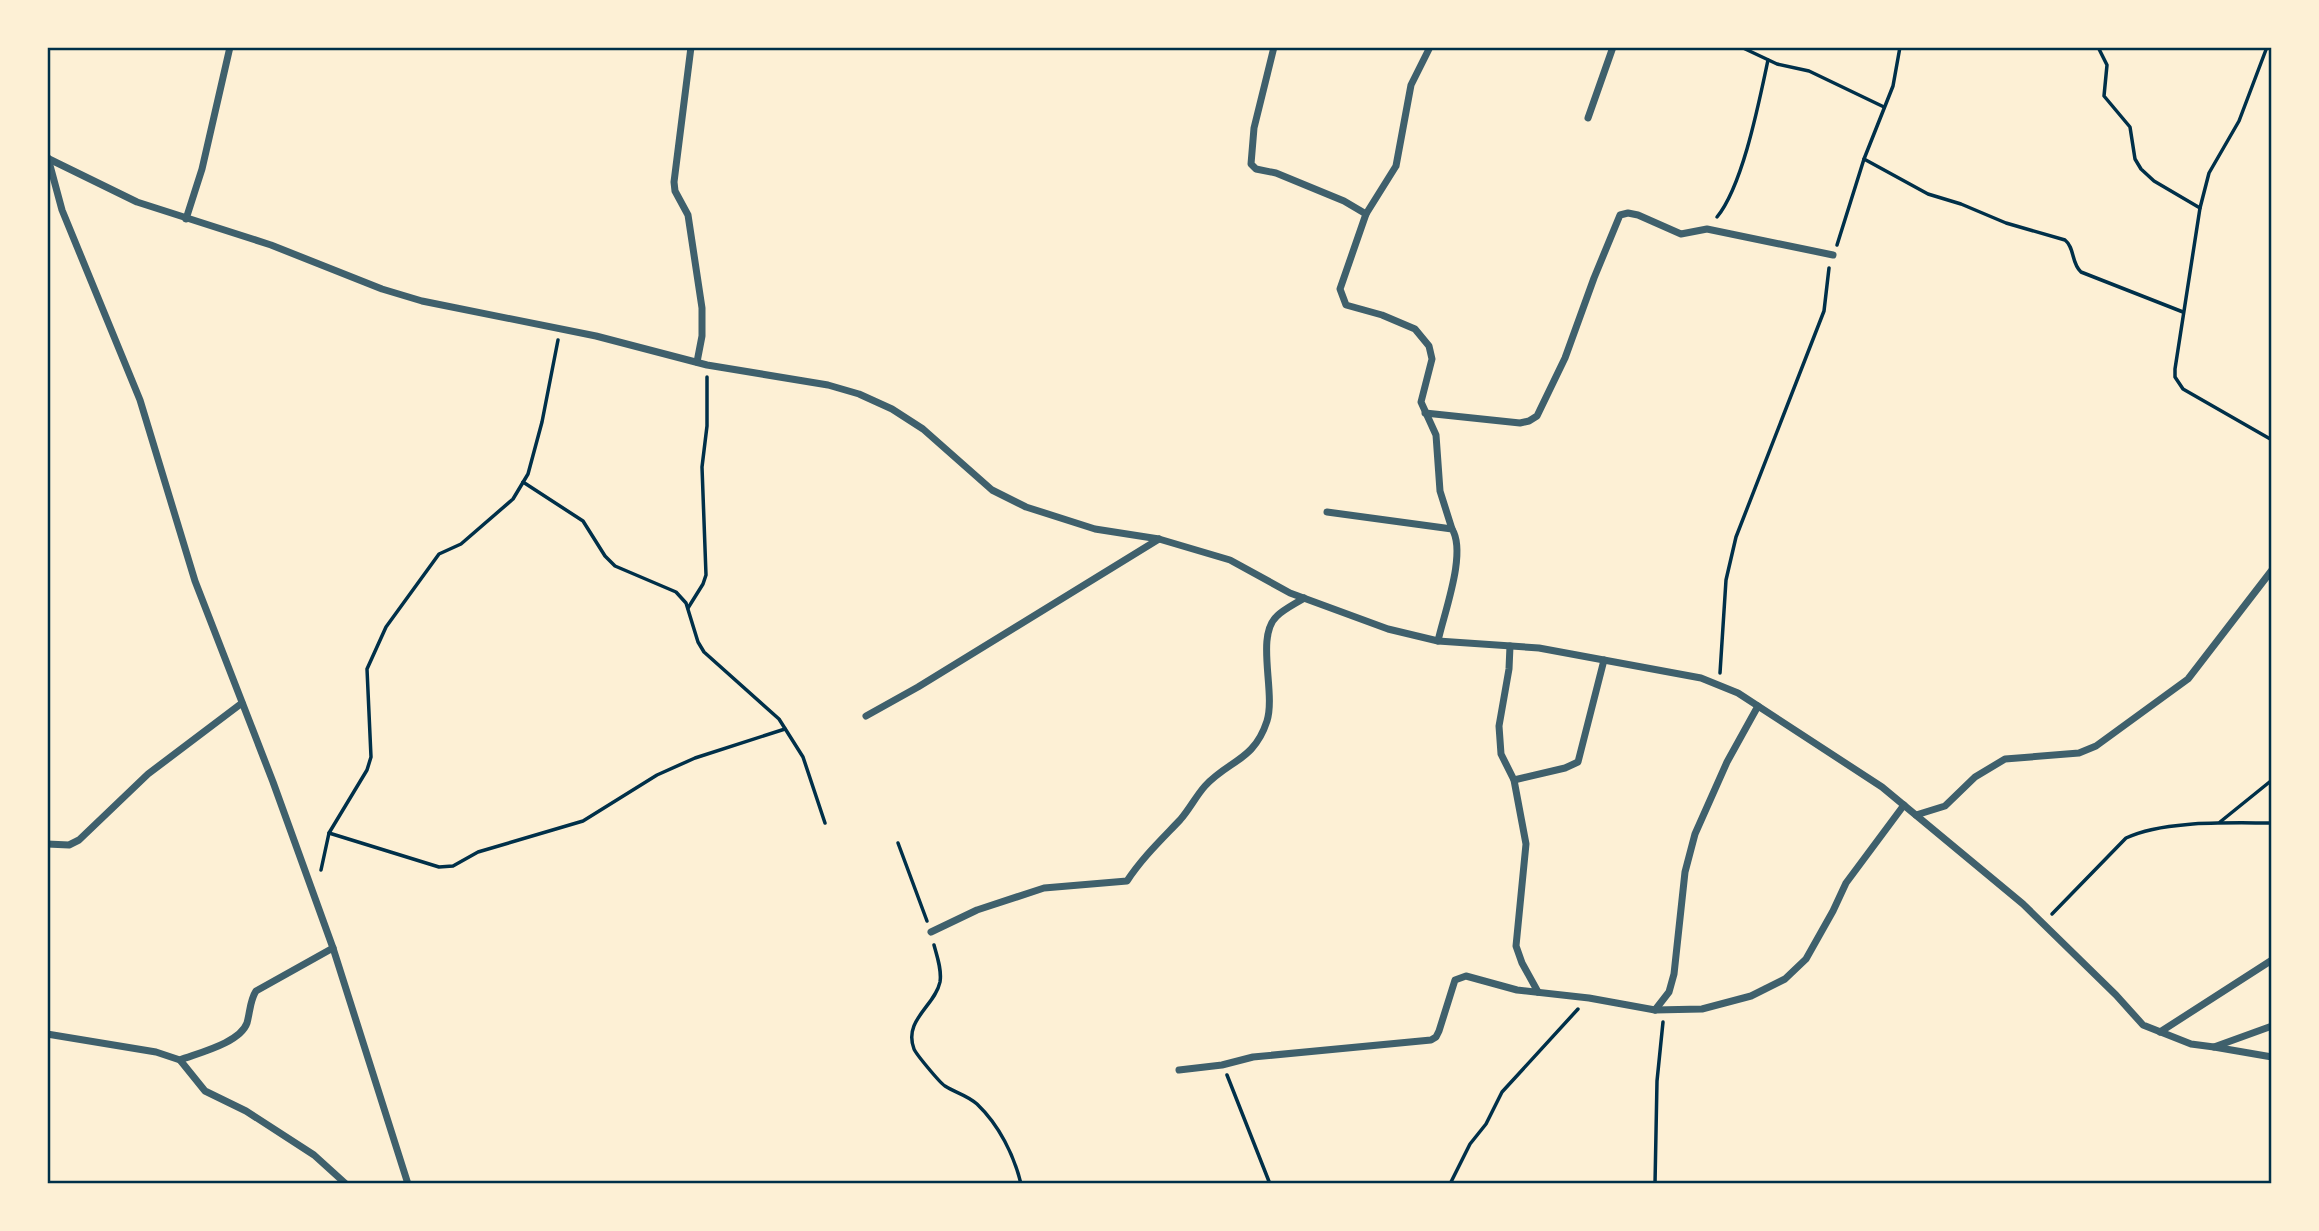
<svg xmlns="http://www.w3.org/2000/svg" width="2319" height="1231" font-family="Inter,sans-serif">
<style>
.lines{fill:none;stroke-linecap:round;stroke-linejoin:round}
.path{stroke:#003049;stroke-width:3.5}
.minor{stroke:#3f606c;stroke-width:7}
.neatline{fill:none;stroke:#003049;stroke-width:2.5}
</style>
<rect width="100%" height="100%" fill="#fdf0d5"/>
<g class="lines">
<g class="path">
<path d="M1741 47 1777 64 1809 71 1884 107"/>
<path d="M2098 47 2107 65 2104 96 2130 127 2135 159 2141 169 2154 181 2200 208"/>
<path d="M2267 47 2239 121 2209 173 2200 208 2175 369V377L2183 389 2272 440"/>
<path d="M1864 159 1928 194 1961 204 2006 223 2065 240C2075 248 2071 263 2081 272L2183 312"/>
<path d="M1717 217C1743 185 1759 102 1768 60"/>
<path d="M1837 245 1864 159 1893 86 1900 47"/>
<path d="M523 482 583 521 605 556 615 566 676 592 686 603 698 642 704 652 779 719 803 757 825 823"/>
<path d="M688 608 703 584 706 575 702 467 707 426V377"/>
<path d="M1720 673 1726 580 1736 537 1824 311 1829 268"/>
<path d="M2220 822 2272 780"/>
<path d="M329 833 439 867 453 866 478 852 583 821 657 775 695 758 785 729"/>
<path d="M898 843 927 921"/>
<path d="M321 870 329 833 367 770 371 757 367 669 386 627 439 554 461 544 513 499 528 474 542 422 558 340"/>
<path d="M2052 914 2126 838C2164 820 2229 823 2272 823"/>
<path d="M934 945C937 956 942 970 940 982 935 1006 903 1020 914 1049 916 1054 940 1083 945 1086 956 1093 967 1095 977 1104 999 1125 1014 1155 1021 1184"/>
<path d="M1227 1075 1270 1184"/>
<path d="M1450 1184 1470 1144 1486 1124 1502 1092 1578 1009"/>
<path d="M1655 1184 1657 1081 1663 1022"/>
</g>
<g class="minor">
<path d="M691 47 674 182 675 191 688 215 702 308V336L697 362"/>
<path d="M1274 47 1254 128 1251 164 1256 169 1276 173 1344 201 1366 214"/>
<path d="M1430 47 1411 85 1396 166 1366 214 1340 289 1346 305 1382 315 1415 329 1429 346 1432 359 1421 402 1436 435 1440 491 1452 529"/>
<path d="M1588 118 1613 47"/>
<path d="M47 158 137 202 271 245 382 289 422 301 596 336 707 365 828 385 859 394 892 409 923 429 992 490 1026 507 1095 529 1159 539 1230 560 1290 593 1388 629 1438 641 1539 648 1701 678 1738 693 1882 787 2023 904 2116 995 2143 1025 2191 1044 2214 1047 2272 1026"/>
<path d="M48 158 62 210 140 400 195 581 273 782 333 948 408 1184"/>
<path d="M186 219 202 169 230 47"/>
<path d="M1425 413 1520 423 1529 421 1537 416 1565 358 1594 278 1620 215 1628 213 1638 215 1681 234 1707 229 1833 255"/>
<path d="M1327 512 1452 529C1467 553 1444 613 1438 641"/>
<path d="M1510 646 1509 669 1499 726 1501 754 1514 780 1526 844 1516 946 1522 963 1538 992"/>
<path d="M866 716 918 687 1159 539"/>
<path d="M1514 780 1565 768 1578 762 1604 660"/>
<path d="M1916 815 1945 806 1975 777 2005 759 2079 753 2096 746 2188 679 2272 570"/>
<path d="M47 844 69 845 79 840 148 774 242 703"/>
<path d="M931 932 977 910 1044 888 1127 881C1142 858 1161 840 1180 820 1189 810 1196 796 1205 786 1229 760 1254 761 1267 721 1276 692 1255 636 1277 616 1284 609 1295 604 1304 598"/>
<path d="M1655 1010 1669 992 1674 974 1685 872 1695 834 1727 762 1758 706"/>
<path d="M2160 1032 2272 960"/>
<path d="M47 1034 156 1052 180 1060 205 1091 246 1111 314 1155 346 1184"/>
<path d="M2214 1047 2272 1057"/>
<path d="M180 1060C198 1053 240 1043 247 1023 250 1012 250 1000 256 991L333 948"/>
<path d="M1179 1070 1222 1065 1253 1057 1431 1040 1436 1037 1439 1031 1455 980 1466 976 1517 990 1589 998 1655 1010 1702 1009 1751 996 1785 979 1806 959 1833 911 1846 883 1904 805"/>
</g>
</g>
<rect width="2319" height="1231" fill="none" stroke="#fdf0d5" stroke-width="98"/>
<rect x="49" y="49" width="2221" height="1133" class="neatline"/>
</svg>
